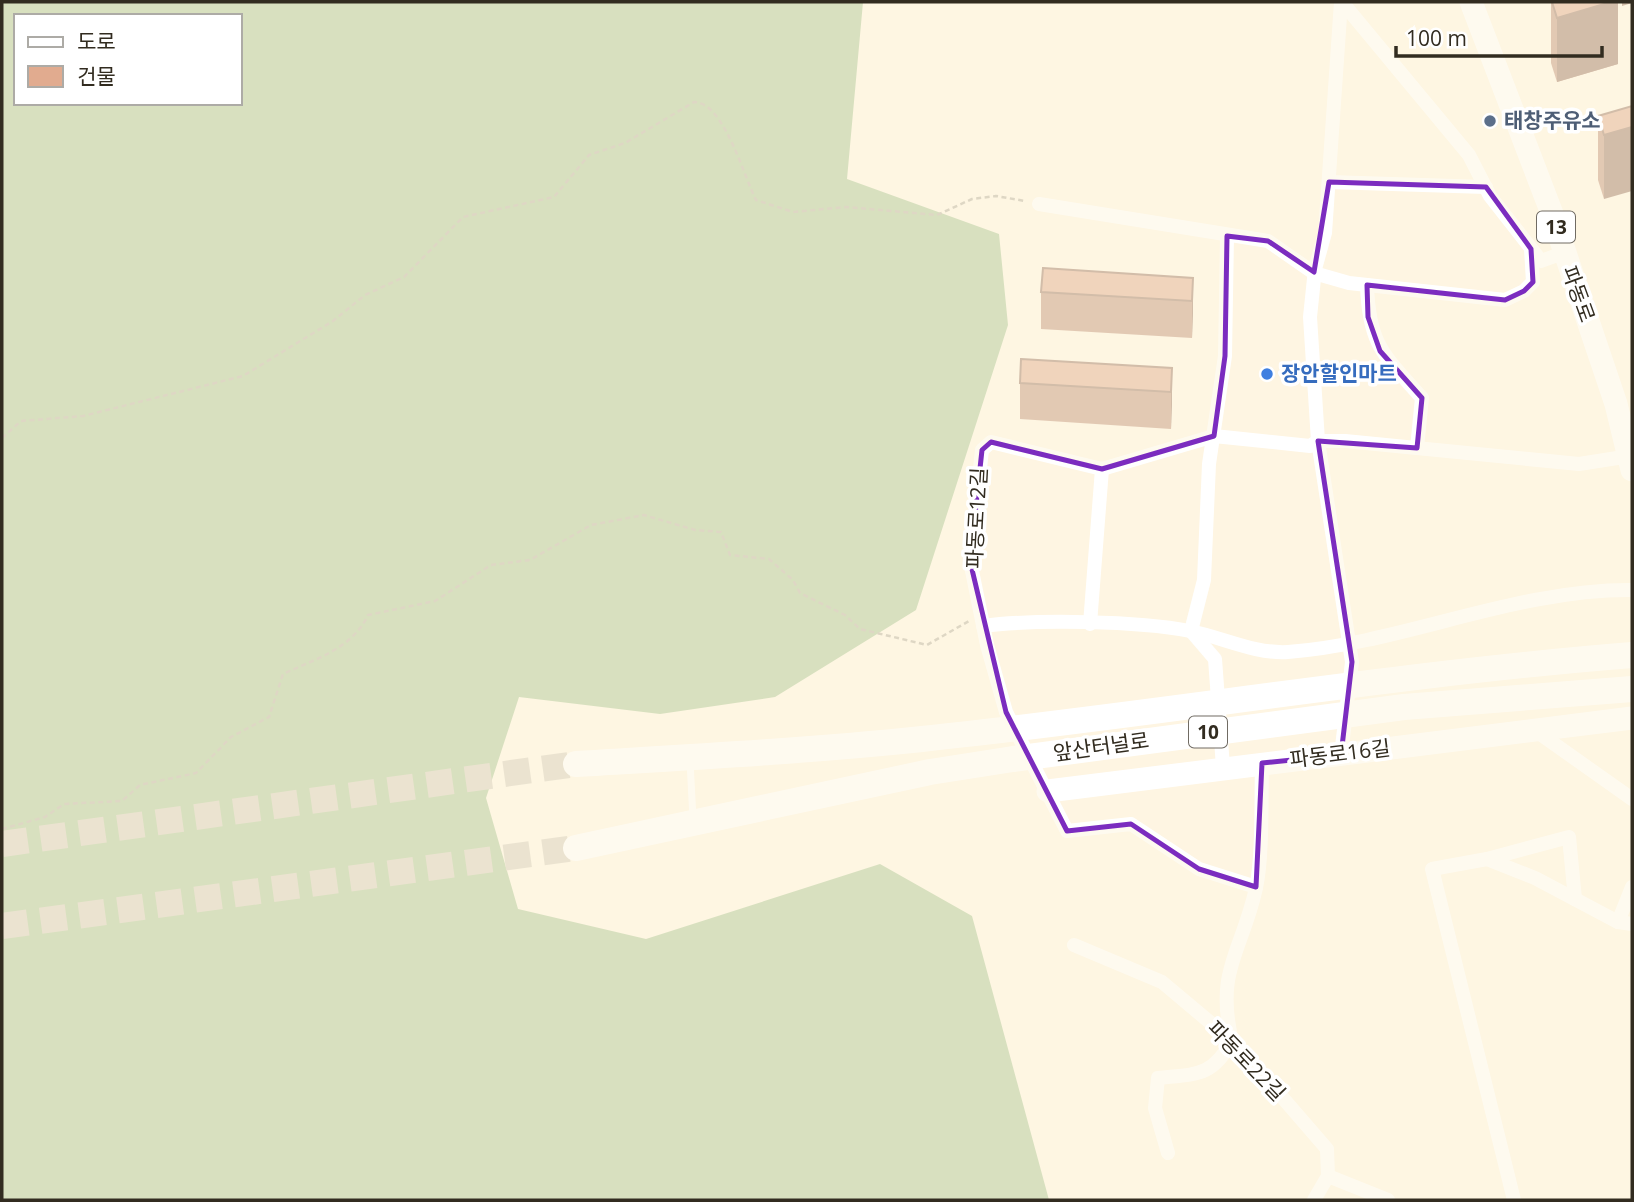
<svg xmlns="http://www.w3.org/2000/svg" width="1634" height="1202" font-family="'Open Sans','Noto Sans KR',sans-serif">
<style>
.forest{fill:#abc694;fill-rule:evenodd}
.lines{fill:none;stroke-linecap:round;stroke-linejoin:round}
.highway-tunnel{stroke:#d5cdbb;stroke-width:26;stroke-dasharray:26 13;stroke-linecap:butt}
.path{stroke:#b9b1a1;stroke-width:2.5;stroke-dasharray:5 3.5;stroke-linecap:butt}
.lane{stroke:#fff;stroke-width:7}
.street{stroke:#fff;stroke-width:14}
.primary{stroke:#fff;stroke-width:23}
.highway{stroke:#fff;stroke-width:26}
.wall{fill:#c2937b}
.shaded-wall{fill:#9e7864}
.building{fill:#e1ab8f;stroke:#9e7864;stroke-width:2}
.marked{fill:none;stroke:#7b2cbf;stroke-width:5;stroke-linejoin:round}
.service-dot{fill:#5c6f8a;stroke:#fff;stroke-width:2.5}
.shop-dot{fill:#3f7fe0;stroke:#fff;stroke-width:2.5}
.labels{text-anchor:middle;stroke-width:7;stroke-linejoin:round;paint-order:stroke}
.shield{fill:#fff;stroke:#706b63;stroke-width:2}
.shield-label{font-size:19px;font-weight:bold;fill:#322c20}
.service-label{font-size:21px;font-weight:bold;fill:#4e5e75;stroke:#fff;text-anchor:start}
.street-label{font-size:21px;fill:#322c20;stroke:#fff}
.shop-label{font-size:21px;font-weight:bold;fill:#366cbe;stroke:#fff;text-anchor:start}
</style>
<rect width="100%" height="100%" fill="#fef5e2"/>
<path class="forest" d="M2 2H863L847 179 999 234 1008 325 916 610 775 697 660 714 519 697 486 798 518 909 646 939 880 864 972 916 1049 1200H2ZM16 16H240V103H16Z"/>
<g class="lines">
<g class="highway-tunnel">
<path d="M2 844 576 764"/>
<path d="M2 926 576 848"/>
</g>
<g class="path">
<path d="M2 438 21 421 83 416 243 376 333 321 365 295 404 277 463 217 554 197 589 155 625 143 694 102C724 102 744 177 756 200L793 212 846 207 937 215 972 199 996 196 1025 201"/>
<path d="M2 829 45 817 64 804 122 801 140 785 196 773 231 737 269 717 283 674C315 659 352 649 368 615L435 601 491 565 530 560 591 525 644 515 695 530 721 532 730 555 769 559 793 580 800 593 845 615 860 629 927 645 969 621"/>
</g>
<path class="lane" d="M690 761 693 819"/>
<g class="street">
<path d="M1342 2 1469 155 1490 196 1541 261 1563 253"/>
<path d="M1329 182 1486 187"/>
<path d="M1039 204 1268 241 1314 273 1349 283 1505 300 1524 291 1533 282 1531 249"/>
<path d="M1227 236 1225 356 1209 464 1204 580 1191 631 1215 659 1223 767 1232 766"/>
<path d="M1367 285C1369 346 1384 355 1422 398L1417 448"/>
<path d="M1090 624 1102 469"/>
<path d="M983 626C1036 619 1138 621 1190 631 1222 637 1254 654 1288 652 1404 643 1515 589 1632 590"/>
<path d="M1536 731 1632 799"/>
<path d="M1336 756 1341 755 1352 662 1318 441 1310 317 1315 269 1325 233 1341 2"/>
<path d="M1487 859 1569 837 1575 899"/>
<path d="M1256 887 1199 869 1131 824 1067 831 1006 712 987 645 970 561 982 450 991 442 1102 469 1214 436 1310 446 1318 441H1345L1579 464 1630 456"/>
<path d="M1618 922 1632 887"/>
<path d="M1074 945 1162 982 1237 1045 1327 1149 1328 1176 1388 1200"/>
<path d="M1168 1153 1155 1108 1158 1078C1196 1074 1212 1077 1232 1041 1215 970 1242 952 1256 888 1263 856 1261 797 1262 763"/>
<path d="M1314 1200 1328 1176"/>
<path d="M1514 1200 1432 869 1487 859 1535 878 1618 922 1632 924"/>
</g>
<g class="primary">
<path d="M1471 2 1551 211 1616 404 1632 470"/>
<path d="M1048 791 1632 718"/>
</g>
<g class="highway">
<path d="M576 764C692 757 807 751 922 739 1159 714 1394 674 1632 655"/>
<path d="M576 848 930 772 1013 759 1404 707 1632 689"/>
</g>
</g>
<g class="wall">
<path d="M1551 2H1618V64L1557 82 1551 63Z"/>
<path d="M1632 106 1604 199 1598 180V116Z"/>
<path d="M1193 278 1192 338 1041 329V292Z"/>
<path d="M1172 368 1171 429 1020 419V383Z"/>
</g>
<g class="shaded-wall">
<path d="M1611 2H1618V64L1557 82V18Z"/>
<path d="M1622 2H1632V3L1622 6Z"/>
<path d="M1632 127V191L1604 199V135Z"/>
<path d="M1193 278V314L1192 338V301Z"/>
<path d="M1172 368V405L1171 429V392Z"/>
</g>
<g class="building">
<path d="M1552 2H1611L1557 18Z"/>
<path d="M1632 106V127L1604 135 1598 116Z"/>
<path d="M1043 268 1193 278 1192 301 1041 292Z"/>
<path d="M1021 359 1172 368 1171 392 1020 383Z"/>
</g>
<path d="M0 0H1634V1202H0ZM1329 182 1486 187 1531 249 1533 282 1524 291 1505 300 1367 285 1368 317 1380 351 1422 398 1417 448 1318 441 1352 662 1341 755 1262 763 1256 887 1199 869 1131 824 1067 831 1006 712 970 561 982 450 991 442 1102 469 1214 436 1225 356 1227 236 1268 241 1314 272Z" fill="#fef5e2" fill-opacity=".55" fill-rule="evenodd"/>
<path class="marked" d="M1329 182 1486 187 1531 249 1533 282 1524 291 1505 300 1367 285 1368 317 1380 351 1422 398 1417 448 1318 441 1352 662 1341 755 1262 763 1256 887 1199 869 1131 824 1067 831 1006 712 970 561 982 450 991 442 1102 469 1214 436 1225 356 1227 236 1268 241 1314 272Z"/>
<circle class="service-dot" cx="1490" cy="121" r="7"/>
<circle class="shop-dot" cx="1267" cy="374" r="7"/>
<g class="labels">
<g class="shield">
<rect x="1537" y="211.5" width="38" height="31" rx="5"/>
<rect x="1189" y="716.5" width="38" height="31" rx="5"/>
</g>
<g class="shield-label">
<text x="1556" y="234">13</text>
<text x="1208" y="739">10</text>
</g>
<g class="service-label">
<text x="1504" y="128">태창주유소</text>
</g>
<g class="street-label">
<text transform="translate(1578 294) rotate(70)" y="7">파동로</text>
<text transform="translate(977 518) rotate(-87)" y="7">파동로12길</text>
<text transform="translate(1101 747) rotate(-8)" y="7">앞산터널로</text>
<text transform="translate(1340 754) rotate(-7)" y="7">파동로16길</text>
<text transform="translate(1246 1061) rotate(46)" y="7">파동로22길</text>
</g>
<g class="shop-label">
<text x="1281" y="381">장안할인마트</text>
</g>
</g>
<rect width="1634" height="1202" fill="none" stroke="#322c20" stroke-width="7"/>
<rect x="14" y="14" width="228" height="91" fill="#ffffff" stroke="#adaba6" stroke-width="2"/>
<rect x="28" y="37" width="35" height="10" fill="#ffffff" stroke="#adaba6" stroke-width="2"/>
<text x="77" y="49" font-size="21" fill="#322c20">도로</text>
<rect x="28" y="66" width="35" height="21" fill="#e1ab8f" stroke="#adaba6" stroke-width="2"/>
<text x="77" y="84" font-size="21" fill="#322c20">건물</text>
<path d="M1396 46v10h206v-10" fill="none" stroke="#322c20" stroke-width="3.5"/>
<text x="1406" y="46" font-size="21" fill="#322c20" stroke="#ffffff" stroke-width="5" paint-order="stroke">100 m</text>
</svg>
